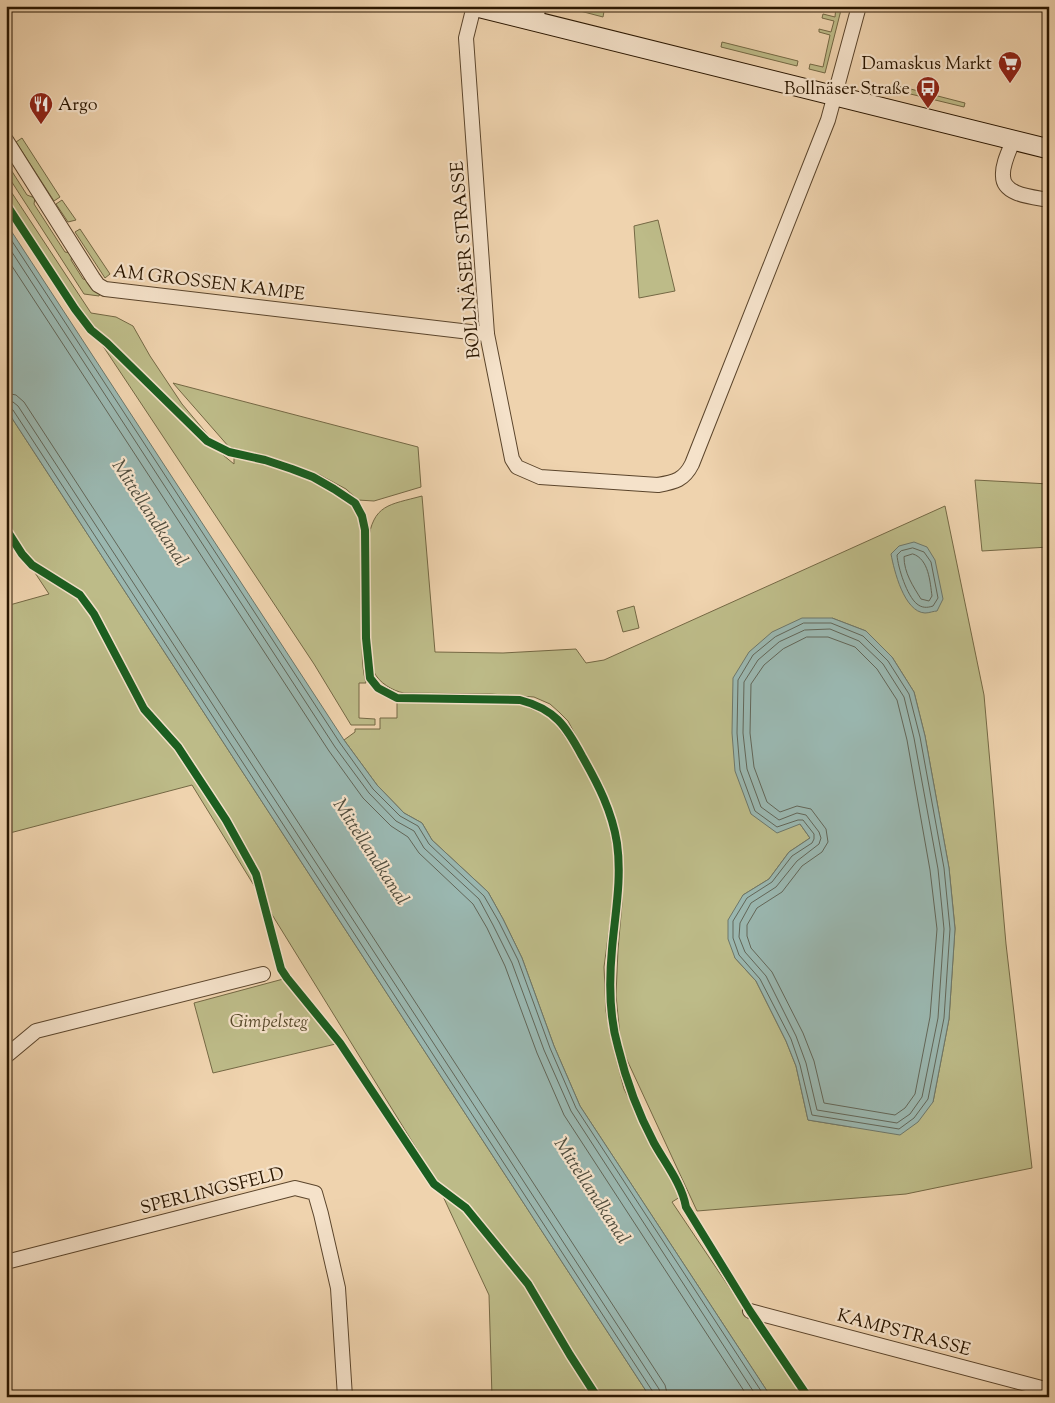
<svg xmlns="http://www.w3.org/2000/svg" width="1055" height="1403" font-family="'Sorts Mill Goudy',serif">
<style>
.green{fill:#bdbb88;stroke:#746844;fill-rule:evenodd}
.water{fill:#9ab7b0;stroke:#6d776a}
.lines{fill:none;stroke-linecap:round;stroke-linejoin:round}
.shore{stroke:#626658;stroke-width:1}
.street-casing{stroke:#5b452c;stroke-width:16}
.secondary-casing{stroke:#2a1600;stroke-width:21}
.street{stroke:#f5e2ca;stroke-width:14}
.secondary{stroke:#f5e2ca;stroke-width:19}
.cycleway-casing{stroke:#f5e2ca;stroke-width:11}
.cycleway{stroke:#1b5e20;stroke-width:8}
.labels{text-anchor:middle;stroke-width:4.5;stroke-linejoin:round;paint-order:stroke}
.poi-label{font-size:18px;fill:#2a1600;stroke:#f5e2ca;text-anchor:end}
.street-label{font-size:18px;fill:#2a1600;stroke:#f5e2ca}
.park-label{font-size:18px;font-style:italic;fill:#564829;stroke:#f5e2ca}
.water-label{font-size:19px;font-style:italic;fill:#514e3e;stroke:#f5e2ca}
</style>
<rect width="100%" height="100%" fill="#efd3ae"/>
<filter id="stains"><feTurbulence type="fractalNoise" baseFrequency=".004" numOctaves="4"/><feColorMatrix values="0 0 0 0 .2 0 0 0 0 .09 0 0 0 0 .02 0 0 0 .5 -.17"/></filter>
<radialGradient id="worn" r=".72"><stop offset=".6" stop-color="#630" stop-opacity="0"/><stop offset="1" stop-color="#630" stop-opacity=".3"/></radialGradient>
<g class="green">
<path d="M561 6H580L596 10 598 6H605L603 17Z"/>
<path d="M836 6H846L845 10H841L825 73 809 69 810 64 823 67 830 35 819 32V29L831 32 834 21 822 18 823 14 835 17Z"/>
<path d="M722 42 798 61 797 66 721 47Z"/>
<path d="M895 85 965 103 964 107 894 90Z"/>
<path d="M22 138 60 197 54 201 16 142Z"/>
<path d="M6 162 27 195 35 198 34 204 65 252 71 253 72 256 71 260 83 279 88 280 100 294 99 296 84 294 6 173Z"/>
<path d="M6 184 91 313 116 317 133 326 150 356 182 404 213 441 191 422 89 322 72 299 6 197Z"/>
<path d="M62 200 76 220 68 222 56 204Z"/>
<path d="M658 220 675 291 639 298 634 226Z"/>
<path d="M80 229 110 274 105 278 75 232Z"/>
<path d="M99 340 116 354 178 418 234 464V458C269 464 342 480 358 516 364 531 362 549 362 565 363 583 364 601 363 619 363 640 360 662 366 683H359V718L375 719V725H351L314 664Z"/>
<path d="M173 383 418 447 421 487 374 501 358 500 346 489 320 475 295 465 229 447Z"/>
<path d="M6 409 650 1397H492L489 1295 434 1177 192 785 6 834V606L49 594 6 529Z"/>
<path d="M975 480 1049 484V547L982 551Z"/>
<path d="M422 496 435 652 503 653 576 649 586 663 604 660 945 506 984 695 1006 944 1032 1168 906 1194 697 1211 621 1047 616 995 618 950 622 903V857L614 812 603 785 576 736 568 721 559 712 550 704 534 697 490 694 404 693C393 691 379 683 374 672 371 668 371 661 371 656L368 542C373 504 389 505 422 496ZM832 618 866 631 892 657 914 692 925 736 949 868 955 928 949 1019 933 1102 851 1127 808 1120 796 1066 786 1041 756 981 735 958 743 895 769 879 789 852 810 838 800 824Z"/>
<path d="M634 606 639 628 623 632 617 611Z"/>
<path d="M397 702H495L520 704 548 716 555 723 575 751 596 788 605 810 615 856 614 893 604 967 606 1011 610 1035 624 1089 680 1197 672 1202 803 1397H771L580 1106 554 1046 522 958 503 919 488 892 432 840 422 823 404 813 377 785 344 740 355 732V729H380V718H397Z"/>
<path d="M287 978 340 1043 213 1073 194 1003Z"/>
</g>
<g class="water">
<path d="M6 223 344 740 377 785 404 813 422 823 432 840 488 892 503 919 522 958 554 1046 580 1106 771 1397H650L6 409Z"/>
<path d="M914 542 927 547 935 560 943 599 937 611C934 611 929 613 925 613 904 612 894 570 891 554L899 546Z"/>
<path d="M802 618H832L866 631 892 657 914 692 925 736 949 868 955 929 949 1019 933 1102 918 1122 900 1135 808 1120 796 1066 786 1041 756 981 735 958 728 939V920L743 895 769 879 789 852 810 838 800 824 777 833 751 814 735 771 732 733 733 678 749 652 772 632Z"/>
</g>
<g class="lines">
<g class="shore">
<path d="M6 232 340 743 373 789 400 816 418 826 429 844 484 896 499 922 518 960 550 1048 576 1108 765 1397"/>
<path d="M6 243 335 747 369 793 396 821 414 831 424 848 479 899 493 925 512 963 544 1050 571 1111 757 1397"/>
<path d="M6 257 329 751 363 798 391 826 408 837 419 853 473 904 487 928 505 966 537 1053 564 1115 748 1397"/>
<path d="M6 393 16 395 24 402 665 1385 668 1397"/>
<path d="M6 401 13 402 18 406 659 1389 661 1397"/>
<path d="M6 407 13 410 653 1392 654 1397"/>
<path d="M913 548 924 552 931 562 938 598 933 606C927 608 922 608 917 604 907 596 898 568 897 555L901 551Z"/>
<path d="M913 554C929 559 930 582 932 596L929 601 921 599C913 586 904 573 904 557Z"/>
<path d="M804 623H831L863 636 888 661 909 694 920 737 944 868 950 929 944 1018 928 1099 914 1118 899 1129 812 1115 800 1065 791 1039 760 979 739 955 733 938V921L747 898 772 882 792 856 812 843 814 839V834L803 820H798L777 827 755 811 740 770 737 733 738 680 753 655 775 637Z"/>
<path d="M805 630 830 629 859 641 883 664 904 697 914 738 938 869 944 929 938 1018 922 1097 910 1114 897 1123 817 1110 806 1063 796 1036 766 976 745 952 739 937 740 923 751 903 776 887 797 861 819 844 821 838 819 832 806 815 797 813 779 820 761 807 747 769 743 733 744 682 758 660 779 642Z"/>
<path d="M807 637H828L855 647 877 669 897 700 907 740 930 870 937 929 930 1017 915 1094 905 1108 895 1115 824 1103 814 1061 803 1033 772 972 751 948 747 936V925L757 908 782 892 802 866 822 852 828 842 826 829 811 809 797 806 780 812 767 802 754 767 750 733 751 684 764 665 783 649Z"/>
</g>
<g class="street-casing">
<g id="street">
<path d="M474 6 466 38 487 334 512 459 517 467 540 477 658 485C675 482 684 480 692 464L828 120 859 6"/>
<path d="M535 22 539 6"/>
<path d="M6 140 93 278 98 285 105 289 487 334"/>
<path d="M1013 141C1009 151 1002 165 1003 176 1003 196 1035 197 1049 200"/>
<path d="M6 1056 36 1031 263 974"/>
<path d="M6 1262 295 1188 315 1193 321 1214 338 1288 345 1397"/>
<path d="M750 1311 1049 1390"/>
</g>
</g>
<g class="secondary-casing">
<path id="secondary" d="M473 6 1049 149"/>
</g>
<use href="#street" class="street"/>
<use href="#secondary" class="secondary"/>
<g class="cycleway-casing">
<g id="cycleway">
<path d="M6 204 75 309 91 330 107 343 207 441 229 452 265 460 292 469 313 477 334 489 355 503 362 516 365 530 366 638 370 678 378 688 397 698 520 700C555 709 566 726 582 756 598 784 612 811 617 843 622 879 615 914 612 949 609 981 609 1016 618 1047 626 1080 638 1113 654 1143 665 1163 682 1184 686 1207L750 1311 808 1397"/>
<path d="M6 529 22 554 32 565 80 595 94 614 144 709 178 747 226 820 256 874 281 969 287 978 340 1043 434 1184 466 1208 528 1284 570 1355 597 1397"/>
</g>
</g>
<use href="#cycleway" class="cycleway"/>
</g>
<defs>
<g id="supermarket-pin" transform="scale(1.25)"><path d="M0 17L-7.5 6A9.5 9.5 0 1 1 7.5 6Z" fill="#8f2418" stroke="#f5e2ca"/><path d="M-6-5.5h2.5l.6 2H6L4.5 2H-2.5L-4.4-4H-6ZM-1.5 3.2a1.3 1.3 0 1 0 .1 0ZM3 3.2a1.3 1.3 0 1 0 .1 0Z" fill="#fff"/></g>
<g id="bus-pin" transform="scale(1.25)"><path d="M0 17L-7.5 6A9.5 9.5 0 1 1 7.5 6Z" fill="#8f2418" stroke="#f5e2ca"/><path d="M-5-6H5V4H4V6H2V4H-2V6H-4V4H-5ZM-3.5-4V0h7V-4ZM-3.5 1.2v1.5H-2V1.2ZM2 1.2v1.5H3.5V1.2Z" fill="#fff"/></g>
<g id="restaurant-pin" transform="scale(1.25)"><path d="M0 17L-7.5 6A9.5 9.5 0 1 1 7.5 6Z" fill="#8f2418" stroke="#f5e2ca"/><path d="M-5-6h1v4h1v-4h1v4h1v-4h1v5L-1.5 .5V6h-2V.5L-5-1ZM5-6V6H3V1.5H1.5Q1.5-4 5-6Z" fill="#fff"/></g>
</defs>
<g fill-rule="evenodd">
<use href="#supermarket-pin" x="1010" y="63"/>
<use href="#bus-pin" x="928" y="88"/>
<use href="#restaurant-pin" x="41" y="104"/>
</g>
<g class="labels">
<g class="poi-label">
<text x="992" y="69">Damaskus Markt</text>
<text x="910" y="94">Bollnäser Straße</text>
<text x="58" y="110" text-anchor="start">Argo</text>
</g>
<g class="street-label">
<text transform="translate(465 260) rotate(-95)" y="6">BOLLNÄSER STRASSE</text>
<text transform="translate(209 282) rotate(7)" y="6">AM GROSSEN KAMPE</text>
<text transform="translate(212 1190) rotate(-14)" y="6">SPERLINGSFELD</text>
<text transform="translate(904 1332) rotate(15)" y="6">KAMPSTRASSE</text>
</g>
<g class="park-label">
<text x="269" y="1027">Gimpelsteg</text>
</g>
<g class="water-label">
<text transform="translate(151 512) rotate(57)" y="7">Mittellandkanal</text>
<text transform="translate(372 851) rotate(57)" y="7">Mittellandkanal</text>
<text transform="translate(593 1190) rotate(57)" y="7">Mittellandkanal</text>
</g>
</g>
<rect width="1055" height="1403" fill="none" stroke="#efd3ae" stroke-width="25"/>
<rect x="8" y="8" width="1040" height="1388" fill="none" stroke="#2a1600" stroke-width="2.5"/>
<rect x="12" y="12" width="1030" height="1378" fill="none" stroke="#2a1600"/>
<rect width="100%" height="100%" filter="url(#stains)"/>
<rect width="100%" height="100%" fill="url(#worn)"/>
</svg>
